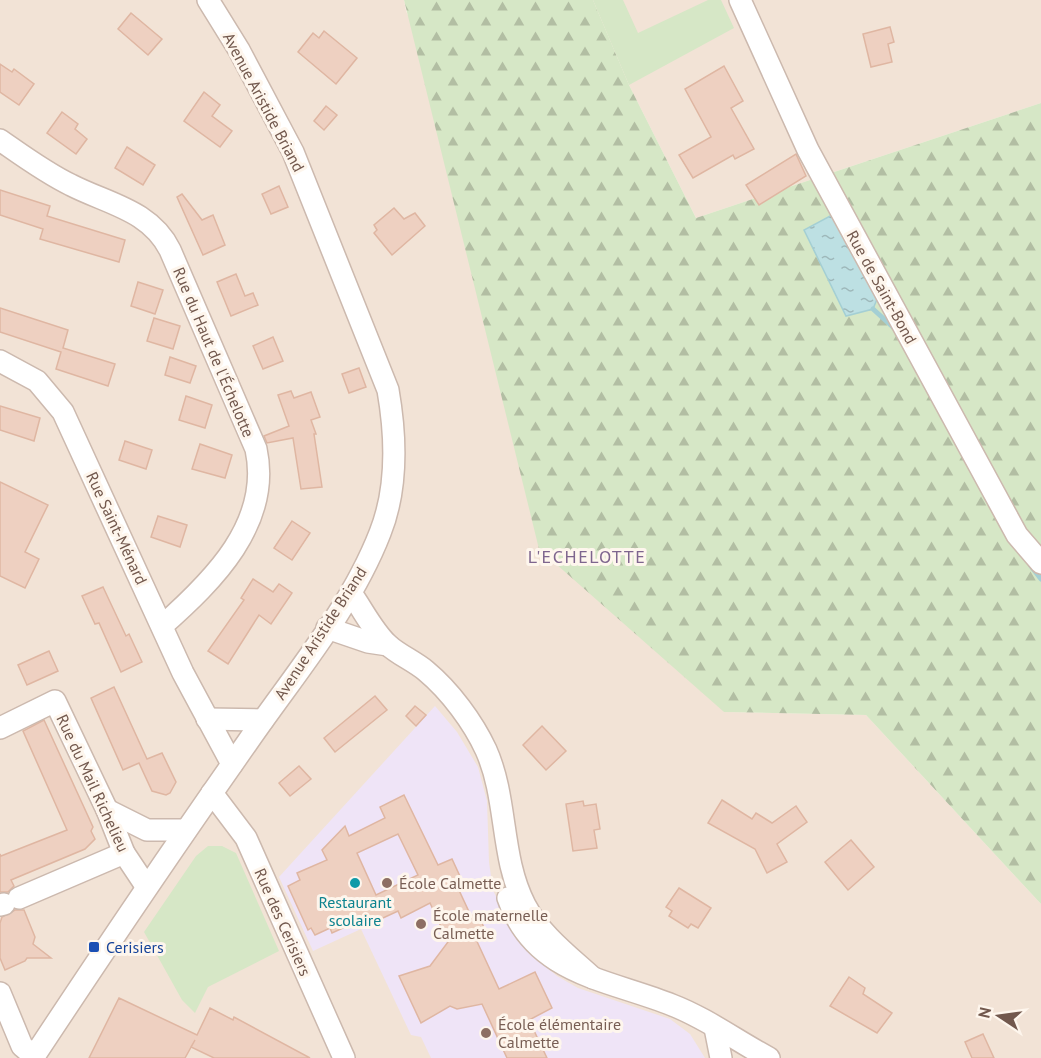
<svg xmlns="http://www.w3.org/2000/svg" width="1041" height="1058" font-family="'PT Sans',sans-serif">
<style>
.residential{fill:#f2e3d6}
.education{fill:#efe4f7}
.forest{fill:url(#forest-firs)}
.green{fill:#d6e7c6}
.water{fill:url(#water-ripples);stroke:#a4cfd4;stroke-width:1.5}
.lines{fill:none;stroke-linecap:round;stroke-linejoin:round}
.stream{stroke:#a4cfd4;stroke-width:5}
.building{fill:#eed0c1;stroke:#dfb6a2;stroke-width:1.5;fill-rule:evenodd}
.minor-casing{stroke:#ccb9ae;stroke-width:24}
.minor{stroke:#fff;stroke-width:21}
.culture-dot{fill:#0f9aa8;stroke:#fef6ed;stroke-width:2}
.education-dot{fill:#8d6e63;stroke:#fef6ed;stroke-width:2}
.transit-dot{fill:#1a4fb4;stroke:#fef6ed;stroke-width:2}
.labels{text-anchor:middle;stroke-width:6;stroke-linejoin:round;paint-order:stroke}
.street-label{font-size:16px;fill:#72584d;stroke:#fef6ed}
.education-label{font-size:16px;fill:#785e54;stroke:#fef6ed;text-anchor:start}
.culture-label{font-size:16px;fill:#0d838f;stroke:#fef6ed}
.transit-label{font-size:16px;fill:#164399;stroke:#fef6ed;text-anchor:start}
.neighbourhood-label{font-size:18px;letter-spacing:1.5px;fill:#7e658e;stroke:#fef6ed}
</style>
<defs>
<pattern id="forest-firs" width="22" height="20" patternUnits="userSpaceOnUse" patternTransform="scale(1.5)"><rect width="22" height="20" fill="#d6e7c6"/><path d="M5 1l3.5 6h-7zM16 11l3.5 6h-7z" fill="#b2bea3"/></pattern>
<pattern id="water-ripples" width="26" height="14" patternUnits="userSpaceOnUse" patternTransform="scale(1.5)"><rect width="26" height="14" fill="#bde0e3"/><path d="M2 4q2-2 4 0t4 0M15 11q2-2 4 0t4 0" fill="none" stroke="#9eb8ba"/></pattern>
</defs>
<rect width="100%" height="100%" fill="#fbf2e7"/>
<g class="residential">
<path d="M0 0H404L406 11 724 712 866 715 1041 904V1058H0Z"/>
<path d="M593 0H1041V103L696 218 629 85Z"/>
</g>
<path class="education" d="M435 706 457 732 478 767 487 801 489 862 493 890 514 936 531 955 557 976 578 988 670 1019 690 1034 705 1058H431L421 1037 411 1035 361 929 313 951 279 877Z"/>
<path class="forest" d="M404 0H593L629 85 696 218 1041 103V904L866 715 724 712 539 549Z"/>
<g class="green">
<path d="M593 0H623L638 33 708 0H721L734 28 629 85Z"/>
<path d="M208 846H222L236 853 279 951 208 987 195 1013 182 1000 144 932 196 856Z"/>
</g>
<path class="water" d="M832 215 877 299 873 309 846 316 804 230Z"/>
<g class="lines">
<g class="stream">
<path d="M873 309 895 329"/>
<path d="M1031 566 1041 579"/>
</g>
</g>
<g class="building">
<path d="M131 13 162 39 148 55 118 29Z"/>
<path d="M890 27 894 42 888 44 892 62 871 67 863 34Z"/>
<path d="M324 31 357 58 336 84 298 52 313 33 319 38Z"/>
<path d="M0 64 12 72 14 69 34 84 19 105 0 92Z"/>
<path d="M724 66 743 101 731 108 754 149 735 159 733 155 693 178 679 155 711 137 685 89Z"/>
<path d="M204 92 220 105 212 116 232 131 220 147 184 121Z"/>
<path d="M326 106 337 115 324 130 314 121Z"/>
<path d="M62 112 78 124 75 129 87 139 76 154 47 133Z"/>
<path d="M127 147 155 165 143 185 115 168Z"/>
<path d="M796 154 806 176 759 205 746 185Z"/>
<path d="M279 186 288 207 271 214 262 194Z"/>
<path d="M0 190 50 206 47 216 125 240 119 262 40 239 43 229 0 215Z"/>
<path d="M182 194 202 220 213 215 225 245 203 255 177 197Z"/>
<path d="M394 208 404 219 415 213 425 226 392 255 374 233 377 230 374 225Z"/>
<path d="M236 274 245 296 253 293 258 305 231 316 217 282Z"/>
<path d="M138 282 163 290 155 314 131 306Z"/>
<path d="M0 308 68 330 63 348 115 364 108 386 56 369 61 352 0 332Z"/>
<path d="M154 318 180 326 173 349 147 341Z"/>
<path d="M273 337 283 361 263 369 253 346Z"/>
<path d="M170 357 196 366 190 383 165 375Z"/>
<path d="M359 368 366 387 349 393 342 374Z"/>
<path d="M291 391 294 398 311 392 320 417 311 420 316 434H314L322 487 301 489 293 438 267 443 264 436 289 426 278 395Z"/>
<path d="M186 396 212 405 205 428 179 420Z"/>
<path d="M0 406 40 418 34 441 0 430Z"/>
<path d="M125 441 152 450 146 469 119 460Z"/>
<path d="M200 444 232 455 225 478 192 469Z"/>
<path d="M0 482 48 505 25 552 39 559 25 588 0 576Z"/>
<path d="M158 516 187 525 180 547 151 537Z"/>
<path d="M292 521 310 533 292 560 274 548Z"/>
<path d="M253 579 273 592 279 584 292 593 271 624 259 615 228 664 208 651 244 600 241 598Z"/>
<path d="M103 587 126 636 129 634 142 662 121 672 99 623 95 624 82 596Z"/>
<path d="M49 651 58 671 27 685 18 665Z"/>
<path d="M114 687 147 759 162 753 176 782 170 793 166 795 152 791 139 763 123 770 91 698Z"/>
<path d="M375 696 387 710 335 752 324 738Z"/>
<path d="M415 706 426 715 416 726 406 716Z"/>
<path d="M44 720 93 827 91 831 95 839 85 849 11 880 14 886 8 892H0V854L1 856 67 830 23 731Z"/>
<path d="M542 726 566 751 546 770 523 745Z"/>
<path d="M299 766 311 779 290 796 279 783Z"/>
<path d="M404 795 438 865 452 859 464 885 458 888 471 916 478 913 484 928 474 935 499 989 535 972 552 1008 529 1020 547 1058H507L482 1004 457 1009 450 1006 421 1023 399 976 430 966 448 942 430 903 401 918 398 911 370 924 367 917 332 933 330 928 315 935 311 928 308 930 288 886 300 880 297 873 327 860 322 850 345 826 349 836 385 818 380 807ZM398 834 418 875 376 895 357 853Z"/>
<path d="M722 800 752 819 756 813 772 823 796 806 807 822 777 844 787 862 767 873 755 849 708 823Z"/>
<path d="M583 801 584 806 596 804 600 829 594 830 597 848 573 851 566 804Z"/>
<path d="M851 840 874 867 848 890 825 862Z"/>
<path d="M679 888 711 908 698 928 691 924 688 928 669 916 672 911 666 907Z"/>
<path d="M15 910H24L35 937 33 944 51 958H27L25 961 5 970 0 958V923L2 917Z"/>
<path d="M849 977 865 988 863 994 892 1013 877 1033 830 1006Z"/>
<path d="M119 998 197 1035 210 1008 233 1020 234 1017 310 1058H214L191 1047 195 1040 185 1058H89Z"/>
<path d="M983 1034 994 1058H972L965 1042Z"/>
</g>
<g class="lines">
<g class="minor-casing">
<g id="minor">
<path d="M740 0 808 150 1017 535 1041 563"/>
<path d="M0 140C23 156 46 173 71 185 108 204 150 210 170 250L256 449C272 523 213 581 162 626"/>
<path d="M0 361 37 381 63 412 183 673 232 764"/>
<path d="M351 593C363 610 373 631 388 645 399 655 414 661 426 671 450 691 473 722 486 750 508 799 500 857 525 905 540 934 569 956 593 978"/>
<path d="M327 628 368 642 388 645"/>
<path d="M207 719 263 720"/>
<path d="M0 728 55 701 107 810 124 853 146 886"/>
<path d="M212 793 246 838 344 1058"/>
<path d="M107 810 147 830H186"/>
<path d="M19 898 124 853"/>
<path d="M508 898C534 975 608 979 672 1005 706 1018 737 1041 769 1058"/>
<path d="M0 905 4 904"/>
<path d="M0 993 22 1046 34 1056"/>
<path d="M715 1028 721 1058"/>
<path d="M33 1058C103 952 174 847 247 743 293 676 350 610 380 533 398 488 396 436 388 390L293 152 239 50 208 0"/>
</g>
</g>
<use href="#minor" class="minor"/>
</g>
<circle class="culture-dot" cx="355" cy="883" r="6"/>
<g class="education-dot">
<circle cx="387" cy="883" r="6"/>
<circle cx="421" cy="924" r="6"/>
<circle cx="486" cy="1033" r="6"/>
</g>
<rect class="transit-dot" x="88" y="941" width="12" height="12" rx="3"/>
<g class="labels">
<g class="street-label">
<text transform="translate(264 102) rotate(62)" y="6">Avenue Aristide Briand</text>
<text transform="translate(882 287) rotate(61)" y="6">Rue de Saint-Bond</text>
<text transform="translate(214 352) rotate(67)" y="6">Rue du Haut de l'Échelotte</text>
<text transform="translate(117 528) rotate(65)" y="6">Rue Saint-Ménard</text>
<text transform="translate(320 633) rotate(-57)" y="6">Avenue Aristide Briand</text>
<text transform="translate(93 783) rotate(65)" y="6">Rue du Mail Richelieu</text>
<text transform="translate(283 922) rotate(66)" y="6">Rue des Cerisiers</text>
</g>
<g class="education-label">
<text x="399" y="889">École Calmette</text>
<text x="433" y="921">École maternelle<tspan x="433" dy="18">Calmette</tspan></text>
<text x="498" y="1030">École élémentaire<tspan x="498" dy="18">Calmette</tspan></text>
</g>
<g class="culture-label">
<text x="355" y="908">Restaurant<tspan x="355" dy="18">scolaire</tspan></text>
</g>
<g class="transit-label">
<text x="106" y="953">Cerisiers</text>
</g>
<g class="neighbourhood-label">
<text x="587" y="563">L'ECHELOTTE</text>
</g>
</g>
<g transform="translate(999 1016) rotate(283)" stroke="#fef6ed" stroke-width="4.5" paint-order="stroke">
<path d="M0-4.5L10 22L0 15L-10 22Z" fill="#72584d"/>
<text y="-9" font-size="16" font-weight="bold" text-anchor="middle" fill="#72584d">N</text>
</g>
</svg>
